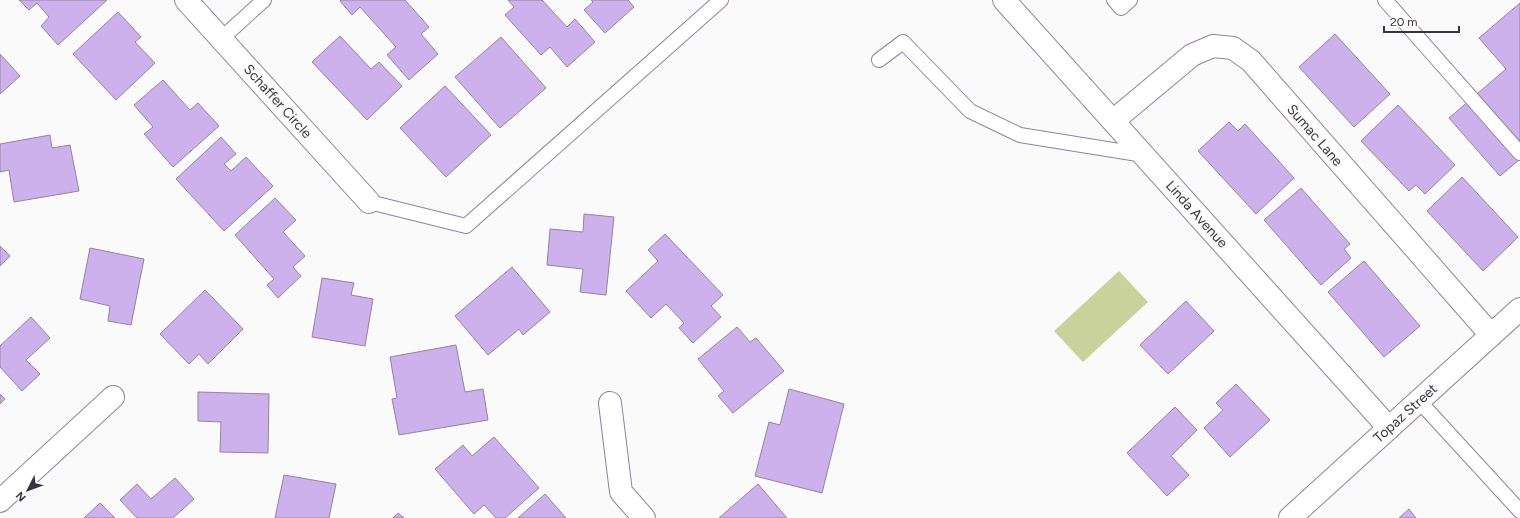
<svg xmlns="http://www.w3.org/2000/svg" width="1520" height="518" font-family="Figtree,sans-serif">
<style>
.green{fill:#cad29b}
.building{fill:#ccb1ec;stroke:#9284a2}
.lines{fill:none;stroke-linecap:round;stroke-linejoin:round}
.service-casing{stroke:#9183a0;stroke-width:16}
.minor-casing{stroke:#9183a0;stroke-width:24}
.service{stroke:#fff;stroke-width:14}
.minor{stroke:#fff;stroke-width:22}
.labels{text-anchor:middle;stroke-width:3.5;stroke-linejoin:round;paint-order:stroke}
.street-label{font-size:14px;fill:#39333f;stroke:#fafafa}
</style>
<rect width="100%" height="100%" fill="#fafafa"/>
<path class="green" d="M1119 271 1148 302 1083 362 1054 331Z"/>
<g class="building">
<path d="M19 0H107L58 45 41 26 49 17 37 3 29 10Z"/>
<path d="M341 0H405L429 27 421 34 438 54 409 80 387 55 396 47 360 7 352 15 340 1Z"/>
<path d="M508 0H542L567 27 575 19 595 42 567 67 550 47 541 55 505 15 514 7Z"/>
<path d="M591 0H628L634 7 605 33 584 10 593 2Z"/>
<path d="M1520 3V159L1500 176 1449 118 1506 69 1479 38Z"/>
<path d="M118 12 141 37 135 42 155 63 116 100 73 54Z"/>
<path d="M1335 34 1390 94 1354 127 1299 67Z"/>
<path d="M340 36 371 69 379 62 402 86 367 120 312 62Z"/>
<path d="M501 37 546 88 500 128 455 77Z"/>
<path d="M0 54 20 76 0 94Z"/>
<path d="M163 80 190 110 198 103 219 126 173 167 144 134 153 127 134 105Z"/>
<path d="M445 86 491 135 446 177 400 128Z"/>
<path d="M1398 105 1455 165 1425 194 1416 185 1409 191 1361 141Z"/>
<path d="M1229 122 1238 131 1245 124 1294 178 1256 214 1198 151Z"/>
<path d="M50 135 52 148 70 145 79 191 14 202 9 170 0 172V144Z"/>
<path d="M221 137 236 154 224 164 231 171 246 157 273 186 224 231 176 179Z"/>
<path d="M1462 177 1518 237 1483 271 1427 211Z"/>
<path d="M1301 188 1350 244 1344 249 1351 258 1321 285 1264 220Z"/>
<path d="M275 198 296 220 283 232 305 256 293 267 301 276 278 298 267 285 274 279 235 235Z"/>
<path d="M584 214 614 217 606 295 580 292 583 269 547 265 550 229 583 232Z"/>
<path d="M665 234 723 295 711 306 721 317 693 343 679 328 684 323 666 304 651 318 626 291 658 261 648 250Z"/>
<path d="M0 246 10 256 0 266Z"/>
<path d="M90 248 144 259 131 325 108 321 110 306 80 299Z"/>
<path d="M1364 261 1420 326 1384 357 1328 292Z"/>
<path d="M512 267 550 312 523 335 519 329 488 355 455 316Z"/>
<path d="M322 278 354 283 351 295 373 299 365 346 312 337Z"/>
<path d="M205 290 243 329 208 364 199 354 189 364 160 334Z"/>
<path d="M1186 301 1214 331 1168 374 1140 345Z"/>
<path d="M31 317 50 338 26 360 40 374 22 391 0 367V346Z"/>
<path d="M737 327 750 342 756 338 784 371 733 413 718 396 724 391 698 359Z"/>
<path d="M456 345 465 392 483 389 488 420 399 435 392 399 397 398 390 357Z"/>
<path d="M1236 384 1270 420 1230 457 1204 428 1223 410 1216 403Z"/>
<path d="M789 389 844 404 822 493 755 476 769 422 780 425Z"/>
<path d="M198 392 269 394 268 453 220 452 221 422 198 421Z"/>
<path d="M0 394 5 399 0 404Z"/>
<path d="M1175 407 1197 430 1171 456 1189 475 1167 496 1127 453Z"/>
<path d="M494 437 539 488 505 518H496L484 505 474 514 435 469 463 445 472 456Z"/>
<path d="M284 475 336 484 329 518H275Z"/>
<path d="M175 478 194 499 173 518H137L120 500 137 484 151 499Z"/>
<path d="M758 484 787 518H719Z"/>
<path d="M545 494 566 518H518Z"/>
<path d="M100 503 115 518H84Z"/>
<path d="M1409 509 1416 518H1399Z"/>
<path d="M398 513 404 518H393Z"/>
</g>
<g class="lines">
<g class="service-casing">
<g id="service">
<path d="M1114 0 1121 8 1130 0"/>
<path d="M1385 0 1520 153"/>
<path d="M221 39 264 0"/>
<path d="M879 60 903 42 970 111 1020 135 1144 155"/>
<path d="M369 202 466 226 721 0"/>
<path d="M1419 401 1520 511"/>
</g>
</g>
<g class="minor-casing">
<g id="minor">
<path d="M186 0 369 202"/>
<path d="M1004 0 1389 428"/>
<path d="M1113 121 1192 55 1213 46 1233 48 1251 61 1491 335"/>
<path d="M610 403 621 492 644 518"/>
<path d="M0 501 113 397"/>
<path d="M1290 518 1520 309"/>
</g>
</g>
<use href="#service" class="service"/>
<use href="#minor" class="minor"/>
</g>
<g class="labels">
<g class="street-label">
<text transform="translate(278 101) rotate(48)" y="5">Schaffer Circle</text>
<text transform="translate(1315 135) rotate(49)" y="5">Sumac Lane</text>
<text transform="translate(1197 214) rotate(48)" y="5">Linda Avenue</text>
<text transform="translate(1405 413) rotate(-42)" y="5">Topaz Street</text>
</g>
</g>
<g transform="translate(28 490) rotate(228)" stroke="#fafafa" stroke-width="3" paint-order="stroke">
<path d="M0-3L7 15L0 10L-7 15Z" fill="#39333f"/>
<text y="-6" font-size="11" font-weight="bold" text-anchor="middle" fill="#39333f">N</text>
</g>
<path d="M1384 26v6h75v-6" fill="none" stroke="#39333f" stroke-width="2"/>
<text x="1390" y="26" font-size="12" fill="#39333f" stroke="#fafafa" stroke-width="3" paint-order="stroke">20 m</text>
</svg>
